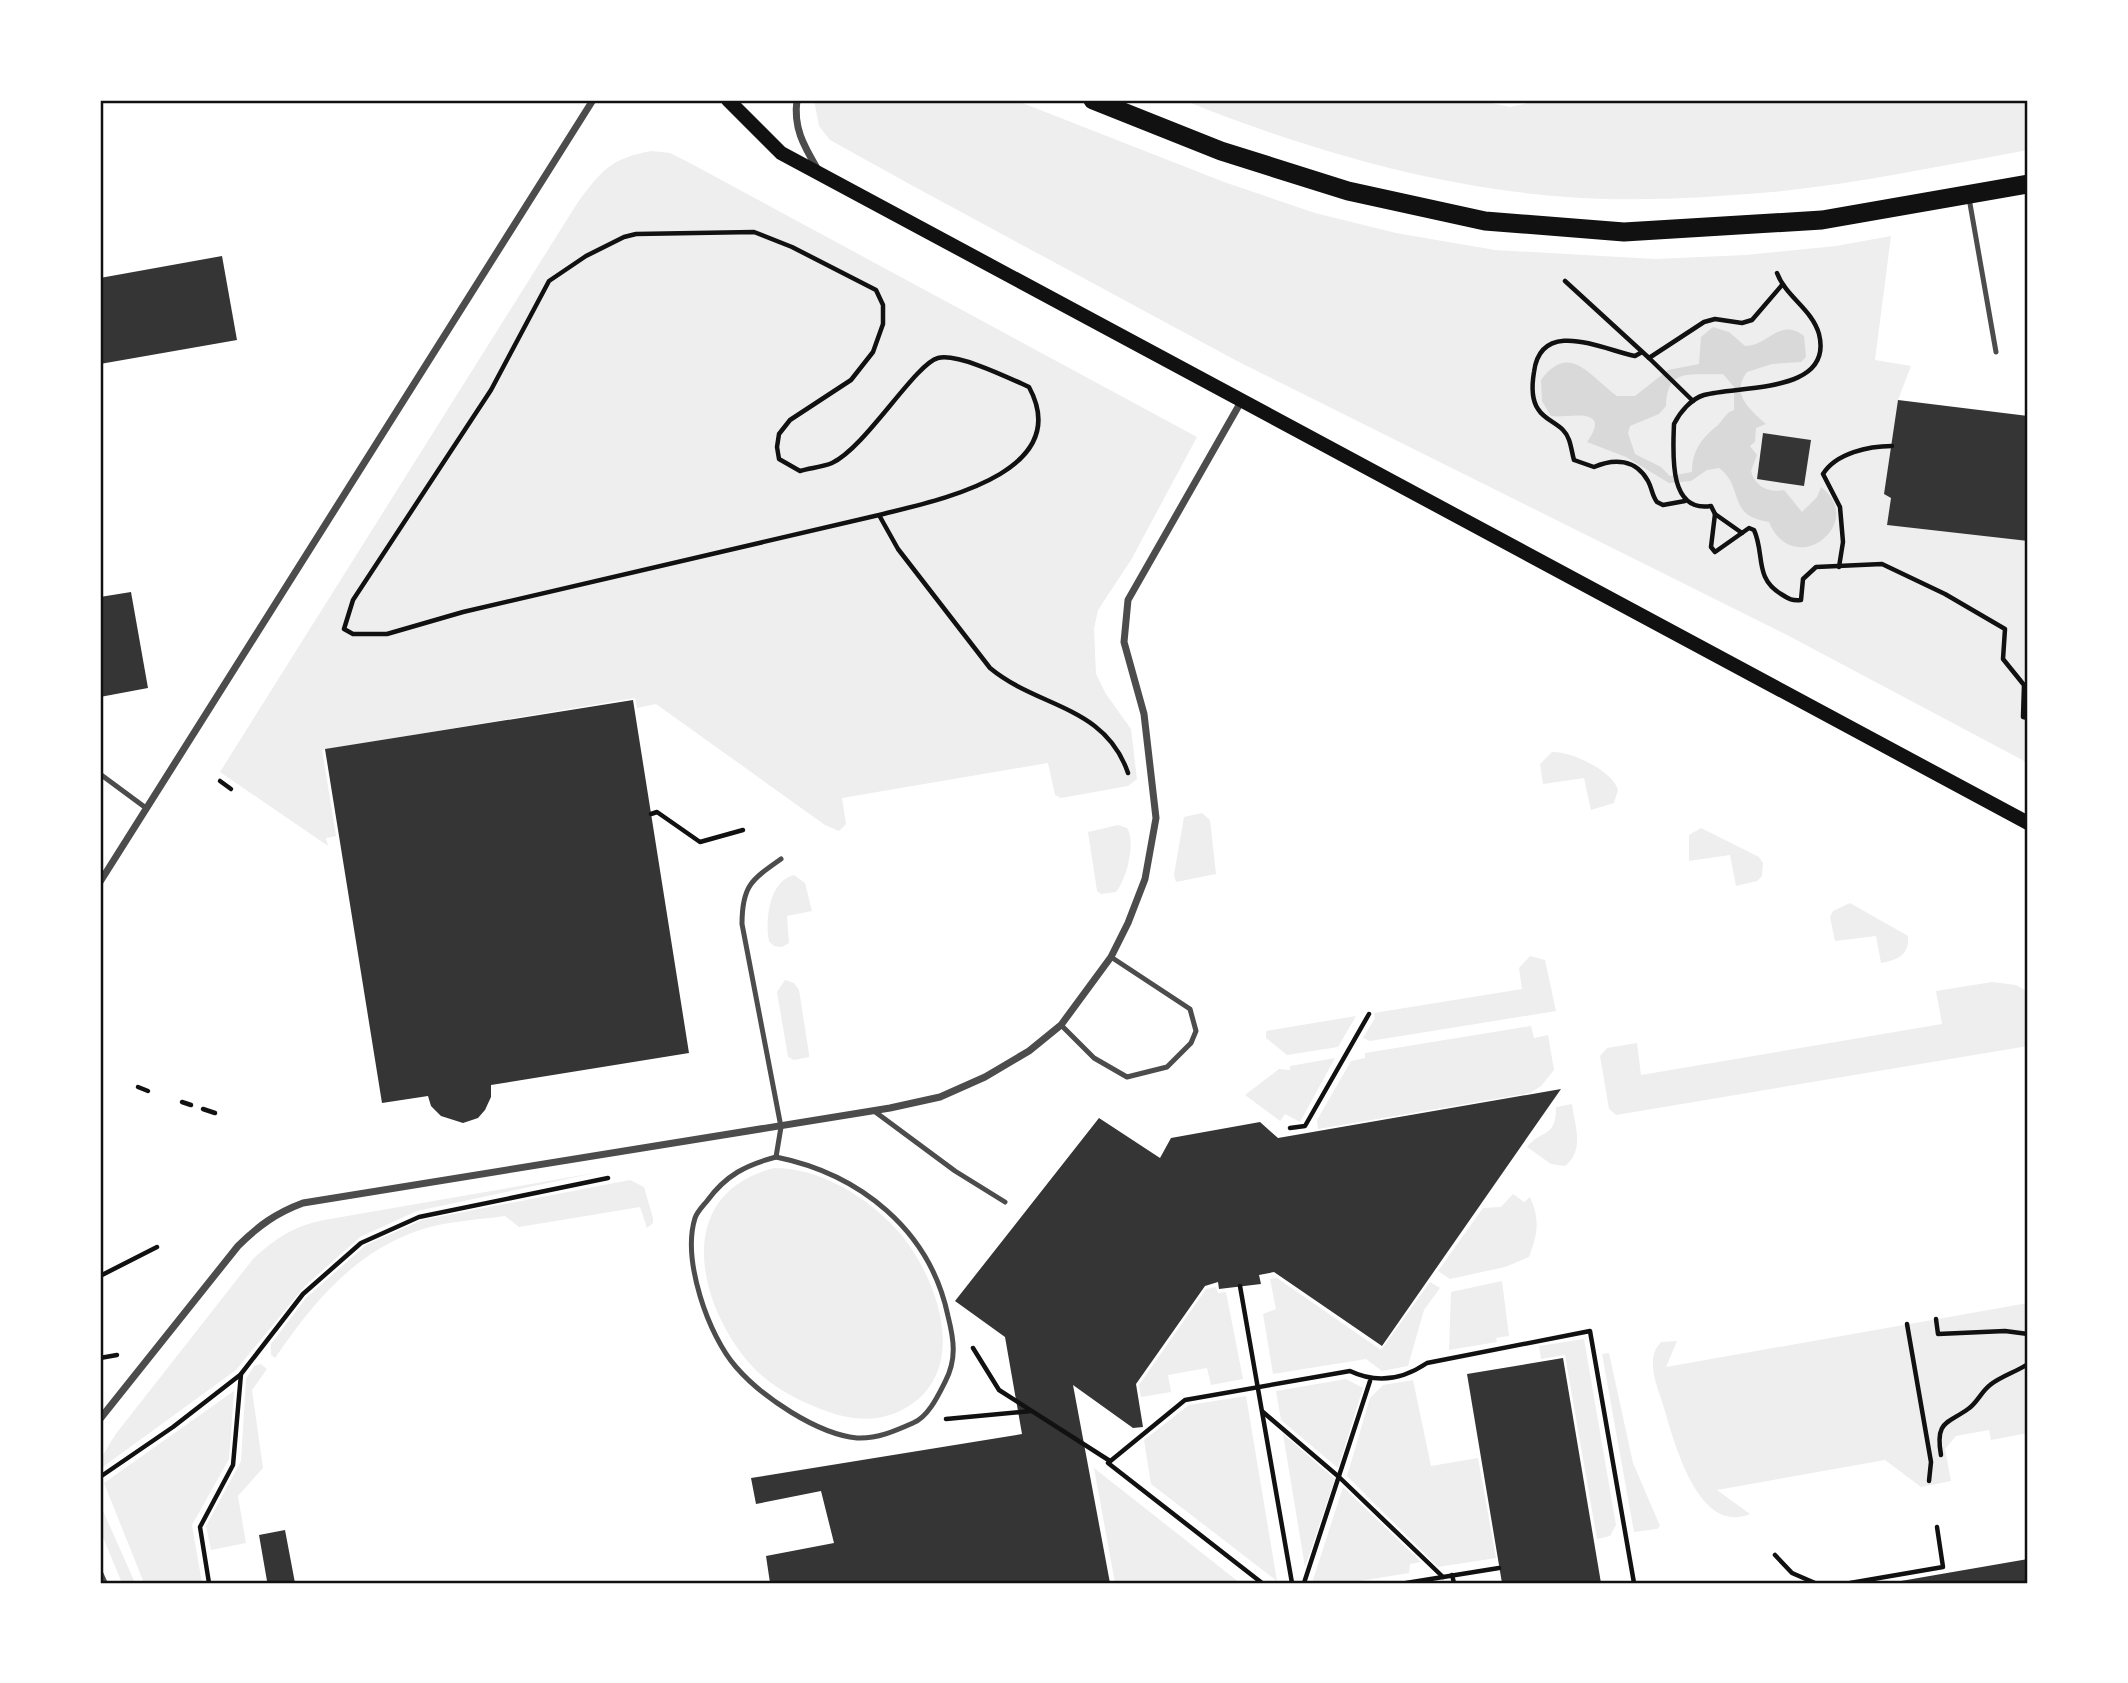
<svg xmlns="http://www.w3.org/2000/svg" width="2128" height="1683" viewBox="0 0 2128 1683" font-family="Literata,serif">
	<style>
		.green { fill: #eee }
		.water { fill: #d9d9d9; fill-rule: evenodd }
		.building { fill: #353535 }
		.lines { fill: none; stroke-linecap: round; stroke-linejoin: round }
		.path { stroke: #111; stroke-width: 4.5 }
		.service { stroke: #4c4c4c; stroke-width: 5 }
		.minor { stroke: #4c4c4c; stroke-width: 7 }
		.secondary { stroke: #111; stroke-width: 14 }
		.trunk { stroke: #111; stroke-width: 19 }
		.neatline { fill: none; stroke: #111; stroke-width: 2.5 }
	</style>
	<rect width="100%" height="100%" fill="#fff"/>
	<g class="green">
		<path d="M814,100h201l209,82 91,31 81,20 99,17 161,9 89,-4 91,-9 55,-10 -16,124 36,6 -13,34 -14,94 7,4 -4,27 141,16v222l-241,-128 -550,-274 -324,-175 -83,-46 -11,-14z"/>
		<path d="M1183,100h295l32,7 31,-7h487v50c-84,15 -170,34 -256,42 -68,6 -138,10 -206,5 -132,-10 -261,-48 -383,-97z"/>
		<path d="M652,151l18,2 18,9 509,275 -66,123 -33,50 -4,19 2,45 10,20 25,35 6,50 -9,7 -67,12 -6,-3 -7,-32 -206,35 4,26 -7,7 -14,-6 -169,-121 -19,4 -2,-10 -313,52 14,86 -10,2 2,8 -108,-74 358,-570c24,-32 33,-44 74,-51z"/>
		<path d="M1552,752c19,-1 61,19 66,38l-4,13 -23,7 -7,-32 -41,6 -3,-20z"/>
		<path d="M1202,813l8,7 6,54 -40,8 -2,-7 10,-58z"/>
		<path d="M1118,825l9,3c9,14 0,50 -11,64l-15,2 -4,-3 -9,-59z"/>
		<path d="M1701,828l58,29 4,6 -1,13 -5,5 -21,5 -6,-31 -41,6v-26z"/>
		<path d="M794,875l11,8 7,28 -25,5 2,27 -7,4 -8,-1 -5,-5c-4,-21 0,-60 25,-66z"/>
		<path d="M1850,903l58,33c2,19 -11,24 -27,27l-5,-27 -41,5 -5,-24 3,-6z"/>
		<path d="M1530,956l15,4 11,51 -186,30 -7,-3 12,-20 -1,-5 148,-24 -3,-21z"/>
		<path d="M785,980l9,3 5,7 10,64v3l-15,3 -6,-3 -11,-65z"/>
		<path d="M1992,982l24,3 12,7v54l-412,69 -7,-6 -9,-53 7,-8 30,-5 4,32 301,-51 -6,-33z"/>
		<path d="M1356,1016l-18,31 -51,8 -21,-17v-7z"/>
		<path d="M1531,1026l3,12 14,-3 6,35 -13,16 -11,7 -212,36 -1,-9 34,-59 14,-3v-5z"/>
		<path d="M1335,1058l-35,64 -15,-8 -5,7 -35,-26 34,-26 11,1v-4z"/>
		<path d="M1572,1104c3,23 13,46 -7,62l-14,-2 -24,-17c14,-18 29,-8 29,-40z"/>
		<path d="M774,1168c47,0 93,29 124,63 41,47 75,145 2,180 -28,13 -55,8 -82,-3 -25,-10 -49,-23 -67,-43 -54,-61 -79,-171 23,-197z"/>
		<path d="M600,1172l-183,39 -57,26 -56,50 -68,83 -136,99v-9l15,-25 138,-176c23,-21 41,-33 71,-39z"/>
		<path d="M630,1180l14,7 9,31v5l-6,5 -7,-21 -121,20 -14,-11c-27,4 -59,5 -85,14 -66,22 -107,73 -145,128l-4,-3v-11l35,-46 60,-53 56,-25z"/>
		<path d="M1513,1194l11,8 6,-5c10,23 8,36 -1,60l-24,10 -55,12 -12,-8 45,-63 18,-1z"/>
		<path d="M1277,1278l104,72 49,-68 10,6 -16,22 -16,56 -26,5 -16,-12 -93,15 -10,-60 13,-5 -6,-30z"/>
		<path d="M1502,1281l7,55 -13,2 1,4 -48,8 2,-58z"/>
		<path d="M1216,1287l2,6 8,-1 17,87 -32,6 -4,-17 -39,7 3,17 -30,5 -2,-12 67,-96z"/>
		<path d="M2028,1303v130l-37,7 -2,-10 -33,6 -11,13 6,32 -30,6 -36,-27 -168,30 33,24c-52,22 -76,-73 -86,-106 -4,-14 -12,-31 -11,-47 0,-8 3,-13 8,-19l16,-1 -11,26z"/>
		<path d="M1584,1339l32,186 -6,11 -13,3 -32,-184 -24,4 -2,-13z"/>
		<path d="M1609,1353l24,110 27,63 -3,3 -23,3 -32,-178z"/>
		<path d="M261,1364l6,5 -15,21 11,78 -25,28 8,47 -35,7 -5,-24 35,-65 5,-82 8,-13z"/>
		<path d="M1346,1379l17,9 -25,80 -57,-48 -5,-29z"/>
		<path d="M1413,1380l18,86 47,-8 18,100 -58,9 -91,-91 23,-78 13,-13z"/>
		<path d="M234,1391l-5,68 -37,66 10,58h-58l-40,-100z"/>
		<path d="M1246,1396l31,185 -126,-97 -7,-44 45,-35z"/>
		<path d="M1283,1434l52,45 -30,88z"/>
		<path d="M1094,1468l146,115h-125z"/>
		<path d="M1343,1487l78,75 -11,2 -1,9 -61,10h-36z"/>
		<path d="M100,1504l35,79h-13l-22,-53z"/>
	</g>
	<path class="water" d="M1713,327l16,5 16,14c24,0 34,-29 59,-10l2,21 -5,5 -29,2 -25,8c-17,23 4,38 19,52l-10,4 -1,14 -5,4 7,9 -6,16c4,16 18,22 33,19l18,22 15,-15 4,-10c47,36 -28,94 -52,35 -43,-6 -24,-35 -50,-54l-12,2 -16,11 -22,2 -43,-26 -39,-15c27,-38 -22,-23 -36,-26l-9,-15 -1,-21c29,-39 49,-3 76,16h18l33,-26 31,-6 2,-27zM1723,374l11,13v23c-9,3 -10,9 -16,15 -16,13 -26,25 -26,47l-22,4 -9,-9 -26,-13 -7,-21 2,-7 29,-12 7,-8c1,-40 25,-30 57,-32z"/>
	<g class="building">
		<path d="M222,256l15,84 -137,24v-86z"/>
		<path d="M1898,400l130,16v125l-141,-16 4,-27 -7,-4z"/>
		<path d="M1763,433l48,7 -7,46 -47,-7z"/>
		<path d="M131,592l17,96 -48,9v-100z"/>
		<path d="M633,700l56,353 -198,32v12l-6,13 -7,8 -15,5 -22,-7 -10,-10 -3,-10 -46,7 -57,-354z"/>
		<path d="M1561,1089l-179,257 -108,-74 -15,3 2,9 -42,5 -1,-7 -13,4 -69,98 7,43 -10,1 -60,-43 37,198h-340l-4,-27 68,-13 -13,-52 -65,13 -5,-26 271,-44 -17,-97 -50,-36 144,-183 61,40 11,-20 89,-16 18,16z"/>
		<path d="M1563,1358l38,225h-99l-35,-209z"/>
		<path d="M285,1530l10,53h-33l5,-2 -8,-46z"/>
		<path d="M2028,1559v24h-133v-1z"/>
	</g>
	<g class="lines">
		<g class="path">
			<path d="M1777,273c9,24 35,36 42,61 15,60 -79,51 -115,61 -13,4 -24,17 -30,29 -1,29 -6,89 37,82l4,8 -4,33 4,5 34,-24 5,2c11,24 0,48 27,64 8,5 11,7 20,6l2,-21 13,-12 66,-3 63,30 60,35 -2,30 21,26 -1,32 5,1"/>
			<path d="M1565,281l84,77 55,-36 11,-3 27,4 10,-3 30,-35"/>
			<path d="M1642,352l-7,4c-31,-6 -94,-39 -101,16 -2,12 -3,27 4,37 6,10 17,13 25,21 8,8 8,20 11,30l20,7c20,-9 42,-8 54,14 4,7 4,15 9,21l6,3 22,-4"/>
			<path d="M1649,358l44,43"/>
			<path d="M1715,514l27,19"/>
			<path d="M879,515c55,-14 197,-41 150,-128 -20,-9 -71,-34 -91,-29 -23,6 -72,89 -106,105 -9,4 -22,5 -32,8l-21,-12 -2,-12 2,-13 11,-14 61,-40 22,-28 10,-28v-19l-7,-15 -84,-43 -38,-15 -118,2 -12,3 -38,19 -37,25 -58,109 -138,210 -9,29 9,5h34l76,-22 416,-97 19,34 92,119c48,40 115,37 138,105"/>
			<path d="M1839,567l4,-25 -3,-35 -17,-33c13,-21 46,-28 69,-28"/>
			<path d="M220,781l11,8"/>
			<path d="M651,814l6,-2 43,30 43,-12"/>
			<path d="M138,1087l10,4"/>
			<path d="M182,1102l9,3"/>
			<path d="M203,1109l12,4"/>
			<path d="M1290,1128l15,-2 64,-112"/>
			<path d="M100,1276l57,-29"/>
			<path d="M1240,1286l52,297"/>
			<path d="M1936,1319l2,15 67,-3 23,3"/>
			<path d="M1907,1324l24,138 -2,19"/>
			<path d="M973,1348l26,42 111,71"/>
			<path d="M100,1358l17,-3"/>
			<path d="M1263,1412l76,65 104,100"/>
			<path d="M946,1419l85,-8"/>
			<path d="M1941,1455c-6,-34 6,-31 27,-46 9,-6 13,-17 22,-24 11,-9 26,-13 38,-21"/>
			<path d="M100,1477l73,-50 67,-52"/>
			<path d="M1775,1555l17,18 23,10"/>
			<path d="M1452,1575l2,8"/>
			<path d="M209,1583l-9,-56 33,-62 8,-91 62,-80 58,-51 58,-26 189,-39"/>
			<path d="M1262,1583l-154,-120 77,-63 165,-29c27,13 52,9 77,-8l163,-32 44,252"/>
			<path d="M1304,1583l66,-202"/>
			<path d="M1406,1583l93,-15"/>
			<path d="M1850,1583l93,-16 -6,-40"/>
		</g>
		<g class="service">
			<path d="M1969,198l27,154"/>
			<path d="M100,774l46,34"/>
			<path d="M1061,1025l33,33 33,19 40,-10 24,-24 5,-12 -6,-22 -79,-52"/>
			<path d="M874,1111l81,60 50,31"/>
			<path d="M776,1157c84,17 154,73 172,159 6,24 9,43 -3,66 -7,14 -17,35 -32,41 -18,8 -36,16 -56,15 -40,-4 -95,-41 -121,-71 -28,-32 -54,-107 -41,-149 2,-6 8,-12 12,-17 19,-26 39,-36 69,-44z"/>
			<path d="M776,1157l5,-30 -39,-203c0,-38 9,-44 39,-65"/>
		</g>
		<g class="minor">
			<path d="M797,100c-4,28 7,46 21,70"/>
			<path d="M100,882l493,-782"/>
			<path d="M100,1419l138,-173c20,-20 38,-33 65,-43l587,-95 50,-11 45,-20 44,-26 32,-26 50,-68 17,-34 17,-44 11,-61 -12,-104 -20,-72 4,-42 114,-200"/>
			<path d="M100,1574l4,9"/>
		</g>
		<path class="secondary" d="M728,100l53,53 1247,670"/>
		<path class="trunk" d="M1093,100l128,51 127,40 137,30 139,11 198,-12 206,-36"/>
	</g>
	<rect width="2128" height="1683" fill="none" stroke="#ffffff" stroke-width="203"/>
	<rect x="102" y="102" width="1924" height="1480" class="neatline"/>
</svg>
